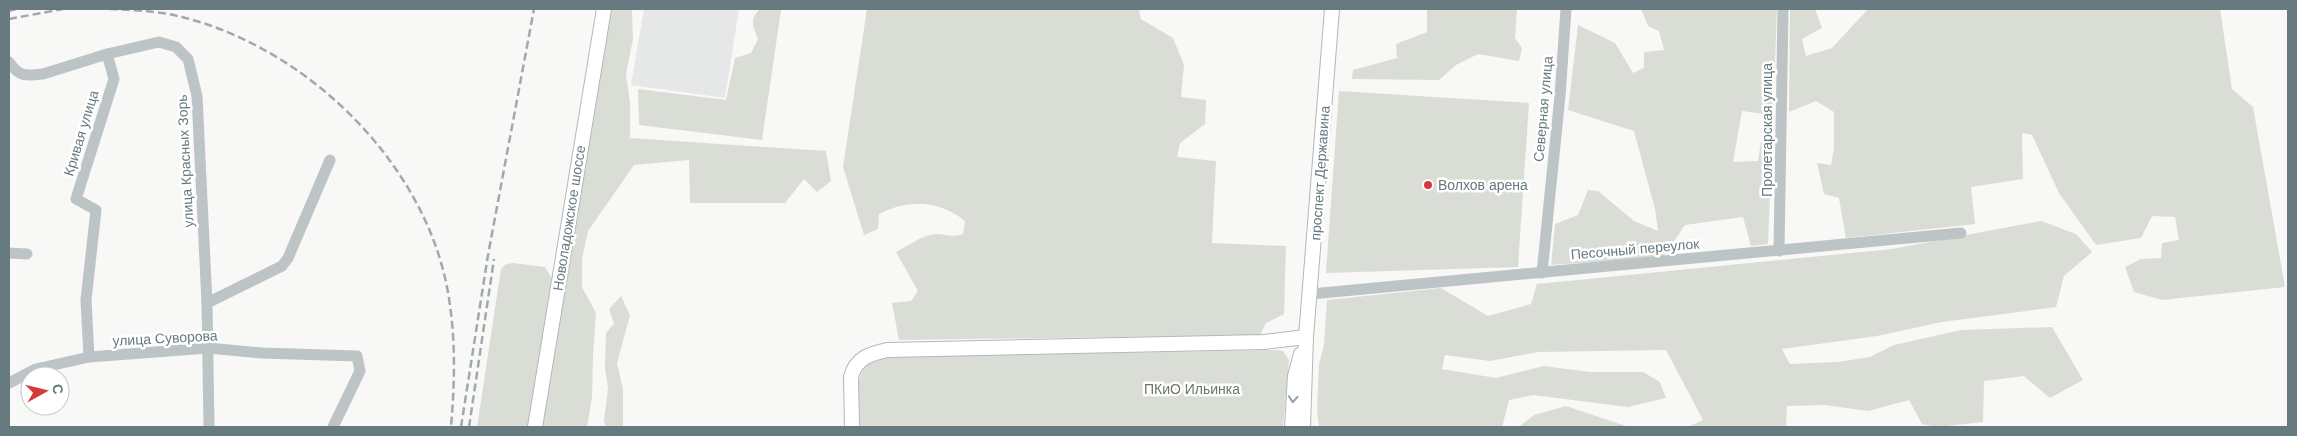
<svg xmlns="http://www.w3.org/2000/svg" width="2297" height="436" viewBox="0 0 2297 436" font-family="Helvetica,sans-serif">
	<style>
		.built { fill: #e6e8e7 }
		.green { fill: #daddd5 }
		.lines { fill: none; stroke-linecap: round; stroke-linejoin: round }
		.major-casing { stroke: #b1b8ba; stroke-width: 16 }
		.minor { stroke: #bdc4c5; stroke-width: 11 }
		.major { stroke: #fff; stroke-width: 14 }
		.rail { stroke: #a0a9ac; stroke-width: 2.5; stroke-dasharray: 8 4; stroke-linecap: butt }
		.oneway { stroke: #94a2a5 }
		.poi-dot { fill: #d63a38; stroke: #fff; stroke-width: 2 }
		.labels { text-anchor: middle; stroke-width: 5; stroke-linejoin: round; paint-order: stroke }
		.street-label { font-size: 14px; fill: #667a7f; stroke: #fff }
		.poi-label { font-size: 14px; fill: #667a7f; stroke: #fff; text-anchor: start }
		.park-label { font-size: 14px; fill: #6c7764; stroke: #fff }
	</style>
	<rect width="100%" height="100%" fill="#f8f8f6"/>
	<path class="built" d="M644,9h95l-14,89 -94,-13z"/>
	<g class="green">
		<path d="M609,9h23l1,30 -7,35 4,29v35l196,13 5,30 -14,11 -13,-13 -19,24h-95l-1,-43 -55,5 -46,66 -6,28v28l14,26 -3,43 -1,42 -5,29h-45z"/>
		<path d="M760,9l21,1 -19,130 -123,-15 -1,-36 88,11 9,-42 16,-5 7,-14c-5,-13 -9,-20 2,-30z"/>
		<path d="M867,9h272l2,10 32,19 11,27 -3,32 25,3 -1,24 -25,19 -3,14 39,4 -4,82 74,3 -2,68 -18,9 -6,12 -361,5 -7,-37 19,-2 7,-10 -22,-39c12,-6 26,-17 40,-18 11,0 16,4 27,0l2,-13c-27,-21 -56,-22 -86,-7l-1,15 -14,6 -21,-68z"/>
		<path d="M1427,9h90l-2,29 7,10 -3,13 -41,-7 -22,11 -17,15 -87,-1 1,-9 44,-12 -1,-14 31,-12z"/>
		<path d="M1641,9h136l-4,106 -31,-4 -9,51 25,-1 3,-19h11l-4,102 -17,2 -8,-29 -58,8 -22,32 -112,8 4,-41 23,-9 10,-25 10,1 36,30 24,10 -3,-22 -21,-78 -66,-21 10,-85 37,18 18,30 11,-5v-16l20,-2 -5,-19 -11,-5z"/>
		<path d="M1790,9h25l7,19 -20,11 4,17 26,-8 36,-39h352l12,80 21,18 32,180 -123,13 -28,-8 -9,-25 16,-8 20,-1 1,-15 17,-3 -4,-23 -23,-1 -11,22 -45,7 -37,-52 -27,-58 -10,-2 1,46 -52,8 4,37 -129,14 -7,-40 -15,-4 -7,-31 14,2 3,-16v-37l-18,-11 -27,11z"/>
		<path d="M1339,91l190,12 -11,164 -192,6z"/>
		<path d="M2041,221l35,13 16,18 -28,24 -8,31 -114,15 -65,14 -95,13 8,15 48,-2 32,-5 24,-12 67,-15 91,-3 31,53 -33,18 -26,-22 -40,5 -1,41 -46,5 -15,-3 -13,-24 -41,11 -43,-6 -38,1 -1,21h-98l15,-7 -37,-70 -128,2 -48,9 -45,-6 -3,14 54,9 48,-12 46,6h53l17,10 6,16 -38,9 -95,-12 -24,5 -7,27h-183l-2,-16 2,-47 5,-19 3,-45 114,-12 47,28 43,-12 6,-20 355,-35z"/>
		<path d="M512,263l33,4 7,11 -22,149h-53l24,-158 4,-4z"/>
		<path d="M621,296l9,19 -13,48 6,27v37h-17l-2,-6 4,-33 -3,-20 1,-35 8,-9 -5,-15z"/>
		<path d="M1275,350l8,1 6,9 -6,67h-424c0,-29 -10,-63 26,-70z"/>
		<path d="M1566,406l63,21h-110l15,-12z"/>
	</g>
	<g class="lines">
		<g class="major-casing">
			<g id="major">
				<path d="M535,427l69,-418"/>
				<path d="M852,427l-1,-50c5,-19 18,-23 36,-27l377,-8 42,-5"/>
				<path d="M1292,427l3,-51 6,-22"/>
				<path d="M1303,427l3,-90 26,-328"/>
			</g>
		</g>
		<g class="minor">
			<path d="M9,62c10,15 17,14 34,12l64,-20 52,-12 17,5 12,12 9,37 10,207 2,124"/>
			<path d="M1779,251l4,-242"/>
			<path d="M9,253l18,1"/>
			<path d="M1542,273l18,-177 6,-87"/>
			<path d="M1311,294l650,-61"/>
			<path d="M207,303l75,-37 6,-8 42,-98"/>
			<path d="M89,357l-3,-57 10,-90 -20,-11 38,-120 -7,-25"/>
			<path d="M9,383l27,-14 53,-12 119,-9 54,5 95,3 3,15 -27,56"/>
		</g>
		<use href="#major" class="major"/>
		<g class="rail">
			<path d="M110,9c23,1 49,2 72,8 124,31 240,143 265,270 9,47 8,93 4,140"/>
			<path d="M9,11l7,-2"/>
			<path d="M9,19l54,-10"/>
			<path d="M461,427l27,-172 46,-246"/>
			<path d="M469,427l25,-168"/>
		</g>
	</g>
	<defs><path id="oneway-chevron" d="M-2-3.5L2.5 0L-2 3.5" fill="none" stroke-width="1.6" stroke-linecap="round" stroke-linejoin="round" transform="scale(1.25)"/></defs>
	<use class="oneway" href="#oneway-chevron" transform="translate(1293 399) rotate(94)"/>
	<circle class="poi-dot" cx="1428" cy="185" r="5"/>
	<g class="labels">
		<g class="street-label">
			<text transform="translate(1543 109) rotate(-85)" y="5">Северная улица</text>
			<text transform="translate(1767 130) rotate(-90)" y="5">Пролетарская улица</text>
			<text transform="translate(81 133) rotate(-73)" y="5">Кривая улица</text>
			<text transform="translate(185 161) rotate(-93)" y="5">улица Красных Зорь</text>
			<text transform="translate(1320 173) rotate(-86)" y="5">проспект Державина</text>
			<text transform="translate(569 218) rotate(-81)" y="5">Новоладожское шоссе</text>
			<text transform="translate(1635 249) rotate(-5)" y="5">Песочный переулок</text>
			<text transform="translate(165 338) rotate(-3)" y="5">улица Суворова</text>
		</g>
		<g class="poi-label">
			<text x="1438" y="190">Волхов арена</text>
		</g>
		<g class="park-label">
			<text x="1192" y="394">ПКиО Ильинка</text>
		</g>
	</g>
	<rect width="2297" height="436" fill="none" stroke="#667a7f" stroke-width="20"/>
	<g transform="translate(45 391) rotate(82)"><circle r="24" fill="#ffffff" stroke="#c2cacc"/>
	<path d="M0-4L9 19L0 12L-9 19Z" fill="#d63a38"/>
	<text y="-8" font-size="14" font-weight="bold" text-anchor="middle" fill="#667a7f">С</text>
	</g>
</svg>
